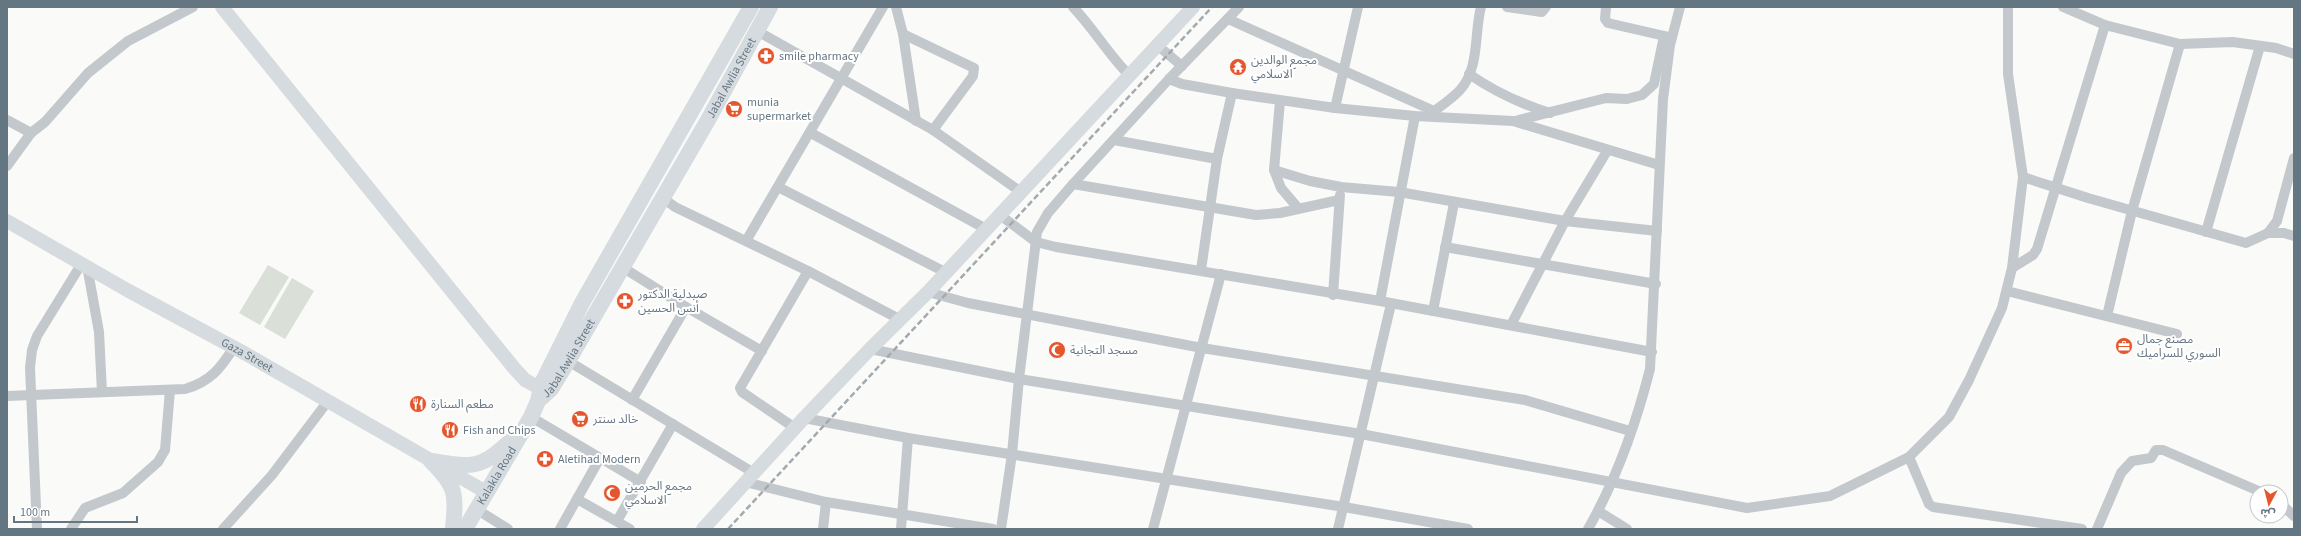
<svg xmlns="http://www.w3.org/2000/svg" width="2301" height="536" viewBox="0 0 2301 536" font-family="'Source Sans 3','Noto Sans Arabic',sans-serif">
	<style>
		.grass { fill: #dadfd7 }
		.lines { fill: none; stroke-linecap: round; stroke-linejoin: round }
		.street { stroke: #c3c8cc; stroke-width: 10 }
		.secondary { stroke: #d6dbdf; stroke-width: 14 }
		.primary { stroke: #d6dbdf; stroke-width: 16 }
		.rail { stroke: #a2aab0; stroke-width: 2.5; stroke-dasharray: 6 3; stroke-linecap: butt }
		.labels { text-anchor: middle; stroke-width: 4; stroke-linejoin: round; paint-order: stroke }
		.poi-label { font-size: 12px; fill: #657683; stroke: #fff; text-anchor: start }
		.street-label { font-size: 12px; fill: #657683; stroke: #fff }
	</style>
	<rect width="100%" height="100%" fill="#fafaf8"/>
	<g class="grass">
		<path d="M268,265l21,12 -29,48 -21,-12z"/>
		<path d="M292,278l22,13 -29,48 -21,-12z"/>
	</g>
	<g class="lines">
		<g class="street">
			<path d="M896,7l7,27 13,87"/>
			<path d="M1073,7c21,22 35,47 56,68"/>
			<path d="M1507,7l35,5 4,-5"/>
			<path d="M1606,7l-1,12 3,4 61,14"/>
			<path d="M2063,7l42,18 75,19 53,-2 43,6 18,6"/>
			<path d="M1228,19l206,92"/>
			<path d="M757,31l176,99 88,62"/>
			<path d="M903,34l71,34 -1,8 -40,54"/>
			<path d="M1157,45l25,21"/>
			<path d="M1469,74c26,18 52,30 81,39"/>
			<path d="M1169,79l13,5 50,9 103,15 80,8 98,5 146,44"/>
			<path d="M1280,101l-6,69 7,18 17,20"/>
			<path d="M1335,108l23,-101"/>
			<path d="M1429,115c10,-8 22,-15 31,-25 20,-22 14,-57 21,-83"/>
			<path d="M7,120l24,13"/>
			<path d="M1515,121l91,-23 21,1 15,-4 12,-11 10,-48"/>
			<path d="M811,133l175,96"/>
			<path d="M1114,140l103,19"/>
			<path d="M7,166l24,-33 14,-11 43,-49 40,-32 65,-34"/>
			<path d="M1274,170l36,11 31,6 58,5 166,29 92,10"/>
			<path d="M2023,177l65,21 158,45 22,-10 9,-12 17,-63"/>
			<path d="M1073,184l183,31 24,-2 59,-13"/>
			<path d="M778,187l167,85"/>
			<path d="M663,198l12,9 133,64 93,49"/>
			<path d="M1000,215l36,27 20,5 324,54 272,51"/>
			<path d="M2206,232l54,-186"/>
			<path d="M2268,233h16l10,3"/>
			<path d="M746,241l137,-234"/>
			<path d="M1445,247l211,37"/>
			<path d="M87,266l12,66 3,60"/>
			<path d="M622,267l64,40 76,44"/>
			<path d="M2012,268l21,-13 4,-6 68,-224"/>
			<path d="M1201,270l16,-111 15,-66"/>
			<path d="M2007,291l170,43"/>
			<path d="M928,292l40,11 234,45 323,52 105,31"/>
			<path d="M1333,295l7,-100"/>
			<path d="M1380,301l35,-185"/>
			<path d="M1433,311l21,-108"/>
			<path d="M2107,316l25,-105 48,-167"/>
			<path d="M1511,325l54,-104 42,-70"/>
			<path d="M870,349l149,30 342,55 386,74 83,-12 79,-39 40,-40 20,-37 33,-72 10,-40 11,-91 -15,-103v-67"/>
			<path d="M568,361l186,112"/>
			<path d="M7,396l178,-7c25,-7 36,-21 49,-42"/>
			<path d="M632,400l54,-93"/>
			<path d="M531,417l110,65"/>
			<path d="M804,418l104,20 436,69 124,22"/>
			<path d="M795,428l-53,-36 -2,-4 68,-117"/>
			<path d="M1909,457l20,47 4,3 149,22"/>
			<path d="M745,482l81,20 167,27"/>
			<path d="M577,499l53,30"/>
			<path d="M2281,504l13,12"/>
			<path d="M476,509l32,20"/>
			<path d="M1598,511l29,18"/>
			<path d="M617,521l56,-97"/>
			<path d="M37,529l-7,-161 2,-18 5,-14 45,-73"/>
			<path d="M71,529l14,-21 38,-15 35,-31 7,-12 5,-60"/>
			<path d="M223,529l49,-54 56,-74"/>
			<path d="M560,529l40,-71"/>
			<path d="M823,529l3,-27"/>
			<path d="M901,529l7,-91"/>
			<path d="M1001,529l11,-75 7,-75 18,-147 11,-19 25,-29 96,-105 70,-72"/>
			<path d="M1153,529l68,-255"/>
			<path d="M1338,529l53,-225"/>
			<path d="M1588,529c28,-49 48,-105 62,-160l13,-270 7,-54 10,-38"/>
			<path d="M2097,529l24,-56 11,-12 19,-3 5,-8h7l98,42"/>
		</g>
		<g class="secondary">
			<path d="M222,7l292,361 11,12 22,12"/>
			<path id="s1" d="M7,221l120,69 119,64 240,138"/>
			<path d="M703,529l101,-111 66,-69 58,-57 265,-285"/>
		</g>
		<g class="primary">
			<path id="s2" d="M541,398l10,-9 17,-28 140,-241 62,-113"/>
			<path d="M431,461c16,2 38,8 53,0 10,-4 19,-14 28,-21"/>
			<path d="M431,461c26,26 25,32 22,68"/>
			<path id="s3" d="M465,529l66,-112 7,-16 4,-18 40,-80 169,-296"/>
		</g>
		<path class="rail" d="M728,529l484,-522"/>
	</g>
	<defs>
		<g id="pharmacy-disc" transform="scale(0.9)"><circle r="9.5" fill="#e4572e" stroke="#fff"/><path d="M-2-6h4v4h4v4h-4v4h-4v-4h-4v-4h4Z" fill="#fff"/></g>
		<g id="temple-disc" transform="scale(0.9)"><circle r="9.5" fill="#e4572e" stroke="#fff"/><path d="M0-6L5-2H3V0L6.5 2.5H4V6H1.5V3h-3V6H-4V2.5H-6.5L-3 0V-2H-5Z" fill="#fff"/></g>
		<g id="supermarket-disc" transform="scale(0.9)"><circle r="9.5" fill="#e4572e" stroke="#fff"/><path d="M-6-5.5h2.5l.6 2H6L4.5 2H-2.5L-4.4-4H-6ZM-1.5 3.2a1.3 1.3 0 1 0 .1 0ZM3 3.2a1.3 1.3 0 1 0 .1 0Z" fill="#fff"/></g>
		<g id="office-disc" transform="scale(0.9)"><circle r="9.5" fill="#e4572e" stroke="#fff"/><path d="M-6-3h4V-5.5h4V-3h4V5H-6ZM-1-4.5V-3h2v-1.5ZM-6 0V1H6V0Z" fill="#fff"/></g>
		<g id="mosque-disc" transform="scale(0.9)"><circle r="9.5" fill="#e4572e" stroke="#fff"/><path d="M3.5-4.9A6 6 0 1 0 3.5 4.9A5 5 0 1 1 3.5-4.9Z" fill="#fff"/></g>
		<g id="restaurant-disc" transform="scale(0.9)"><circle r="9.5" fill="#e4572e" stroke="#fff"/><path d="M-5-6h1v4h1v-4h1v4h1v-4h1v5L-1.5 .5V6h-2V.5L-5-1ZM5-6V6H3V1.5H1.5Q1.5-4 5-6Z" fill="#fff"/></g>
	</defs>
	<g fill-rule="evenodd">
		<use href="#pharmacy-disc" x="766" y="56"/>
		<use href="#temple-disc" x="1238" y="67"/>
		<use href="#supermarket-disc" x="734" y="109"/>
		<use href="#pharmacy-disc" x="625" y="301"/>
		<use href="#office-disc" x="2124" y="346"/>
		<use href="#mosque-disc" x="1057" y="350"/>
		<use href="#restaurant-disc" x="418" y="404"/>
		<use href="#supermarket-disc" x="580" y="419"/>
		<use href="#restaurant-disc" x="450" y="430"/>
		<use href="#pharmacy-disc" x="545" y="459"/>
		<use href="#mosque-disc" x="612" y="493"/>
	</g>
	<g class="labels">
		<g class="poi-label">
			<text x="779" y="60">smile pharmacy</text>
			<text x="1251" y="64">مجمع الوالدين<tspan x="1251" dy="14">الاسلامي</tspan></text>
			<text x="747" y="106">munia<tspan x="747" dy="14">supermarket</tspan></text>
			<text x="638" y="298">صيدلية الدكتور<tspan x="638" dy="14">أنس الحسين</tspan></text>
			<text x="2137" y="343">مصنع جمال<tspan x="2137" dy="14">السوري للسراميك</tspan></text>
			<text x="1070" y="354">مسجد التجانية</text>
			<text x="431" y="408">مطعم السنارة</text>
			<text x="593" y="423">خالد سنتر</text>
			<text x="463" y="434">Fish and Chips</text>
			<text x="558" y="463">Aletihad Modern</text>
			<text x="625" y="490">مجمع الحرمين<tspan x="625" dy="14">الاسلامي</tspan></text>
		</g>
		<g class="street-label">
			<text dy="4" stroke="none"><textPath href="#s2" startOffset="373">Jabal Awlia Street</textPath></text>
			<text dy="4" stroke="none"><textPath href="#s1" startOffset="275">Gaza Street</textPath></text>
			<text dy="4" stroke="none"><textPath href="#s2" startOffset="49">Jabal Awlia Street</textPath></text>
			<text dy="4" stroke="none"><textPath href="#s3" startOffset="62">Kalakla Road</textPath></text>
		</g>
	</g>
	<rect width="2301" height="536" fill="none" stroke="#657683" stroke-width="16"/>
	<g transform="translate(2269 504) rotate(187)"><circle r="19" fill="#ffffff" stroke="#c1c8cd"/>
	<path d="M0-3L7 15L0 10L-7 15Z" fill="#e4572e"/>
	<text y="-6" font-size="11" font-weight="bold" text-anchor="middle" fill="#657683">ش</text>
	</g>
	<path d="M14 516v6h123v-6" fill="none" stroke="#657683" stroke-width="2"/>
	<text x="20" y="516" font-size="12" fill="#657683" stroke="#ffffff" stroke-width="3" paint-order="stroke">100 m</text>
</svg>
